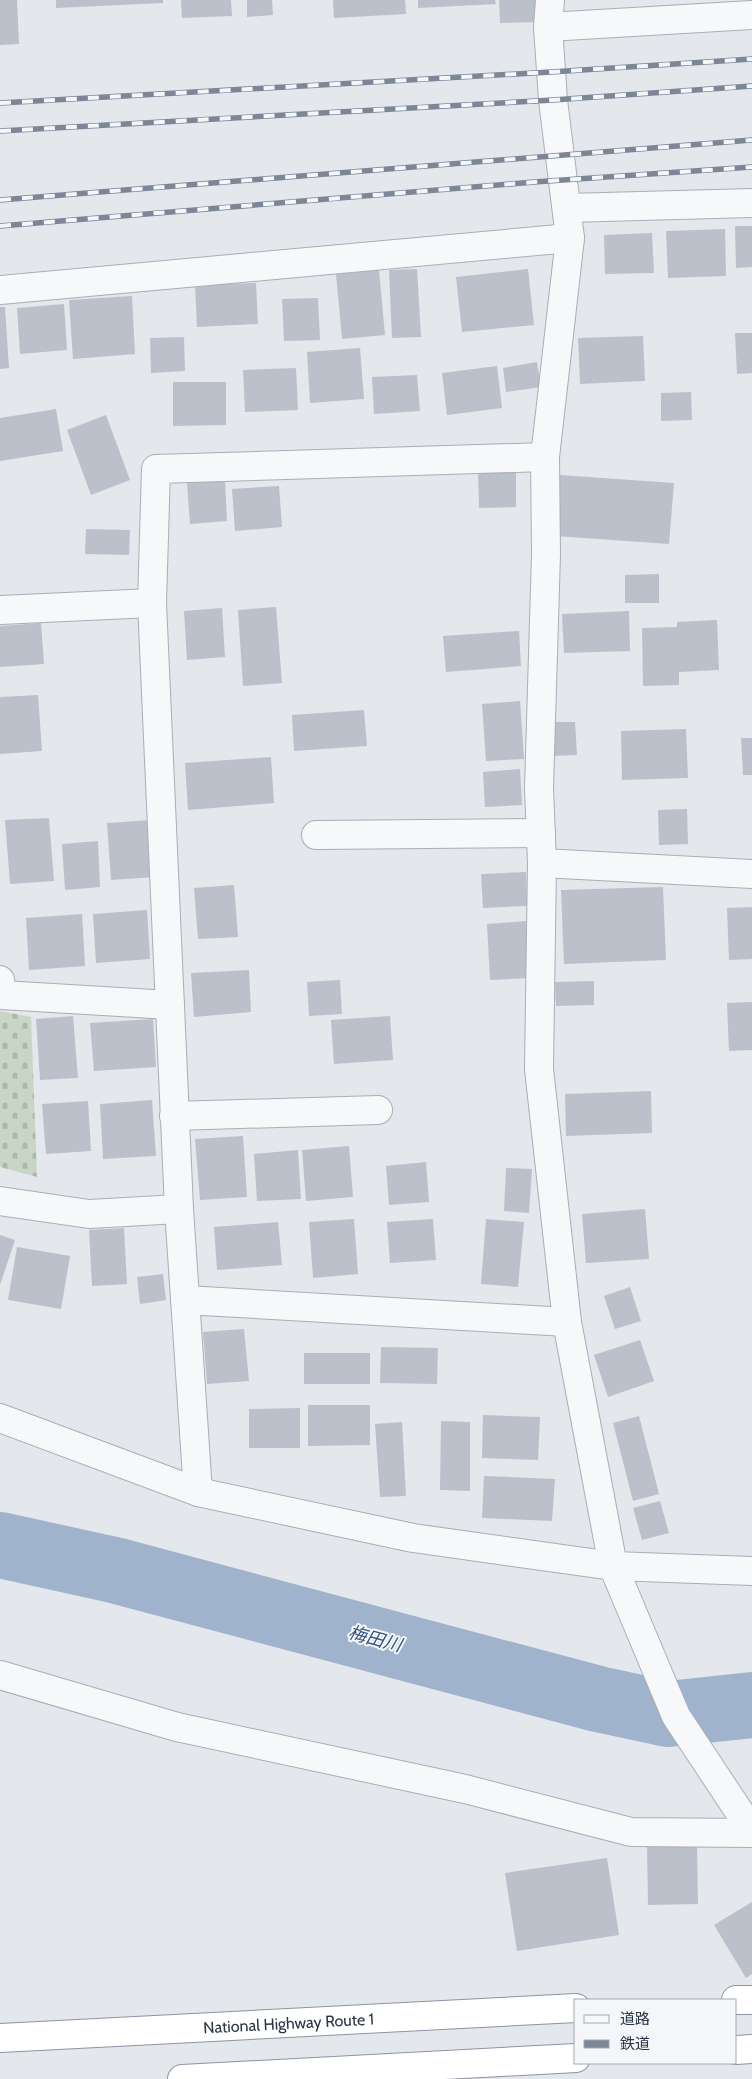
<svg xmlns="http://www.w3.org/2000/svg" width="752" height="2079" viewBox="0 0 752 2079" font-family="Cabin,'Noto Sans JP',sans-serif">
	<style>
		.cemetery { fill: url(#cemetery-stones) }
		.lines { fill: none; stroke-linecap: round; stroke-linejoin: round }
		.river { stroke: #9fb4cc; stroke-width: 66 }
		.building { fill: #bbc0ca }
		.minor-casing { stroke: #a9aeb7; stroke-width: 30 }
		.trunk-casing { stroke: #8b94a3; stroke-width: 30 }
		.minor { stroke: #f7f8fa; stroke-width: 28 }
		.trunk { stroke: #fff; stroke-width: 28 }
		.rail-casing { stroke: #7d8696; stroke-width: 5.5 }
		.rail { stroke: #f4f6f9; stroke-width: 4; stroke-dasharray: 11; stroke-linecap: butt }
		.labels { text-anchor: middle; stroke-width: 4; stroke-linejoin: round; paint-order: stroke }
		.street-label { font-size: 16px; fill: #2b3445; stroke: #f4f6f9 }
		.water-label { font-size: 18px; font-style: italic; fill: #34527a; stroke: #f4f6f9 }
	</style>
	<defs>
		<pattern id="cemetery-stones" width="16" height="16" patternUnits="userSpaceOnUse" patternTransform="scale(1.25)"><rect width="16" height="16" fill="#c9d6c5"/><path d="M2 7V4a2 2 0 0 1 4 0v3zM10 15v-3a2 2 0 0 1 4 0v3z" fill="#adb8ab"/></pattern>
	</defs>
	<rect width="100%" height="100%" fill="#e4e7ec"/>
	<path class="cemetery" d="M0,1011l31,6 6,160 -37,-10z"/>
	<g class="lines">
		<path class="river" d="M0,1545l114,25 484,129 70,15 84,-9"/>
	</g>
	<g class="building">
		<path d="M0,0h17l2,44 -19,1z"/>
		<path d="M56,0h107v3l-107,5z"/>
		<path d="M181,0h50l1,16 -50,2z"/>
		<path d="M247,0h25l1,15 -26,2z"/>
		<path d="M333,0h72l1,14 -72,4z"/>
		<path d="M418,0h77l1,4 -78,4z"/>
		<path d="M499,0h42l2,22 -43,1z"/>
		<path d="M735,226h17v41l-16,1z"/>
		<path d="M725,229l1,47 -58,2 -2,-47z"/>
		<path d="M652,233l2,40 -49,1 -1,-39z"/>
		<path d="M417,269l4,68 -29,1 -3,-68z"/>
		<path d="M528,269l6,56 -72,7 -6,-55z"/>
		<path d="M379,270l6,65 -43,4 -6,-65z"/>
		<path d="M256,283l2,41 -61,3 -2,-42z"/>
		<path d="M132,296l3,58 -62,5 -4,-59z"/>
		<path d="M318,298l2,42 -36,1 -2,-42z"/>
		<path d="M64,304l3,46 -47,4 -3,-46z"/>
		<path d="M0,307h5l4,61 -9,1z"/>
		<path d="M735,333h17v40l-15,1z"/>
		<path d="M643,336l2,45 -65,3 -2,-46z"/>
		<path d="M184,337l1,34 -34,2 -1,-35z"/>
		<path d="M360,348l4,51 -54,4 -3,-51z"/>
		<path d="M537,362l4,25 -35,5 -3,-24z"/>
		<path d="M497,366l5,42 -55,7 -5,-42z"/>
		<path d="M296,368l2,42 -53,2 -2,-42z"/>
		<path d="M417,375l3,36 -46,3 -2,-37z"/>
		<path d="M173,382h53v43l-53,1z"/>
		<path d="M691,392l1,28 -31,1v-28z"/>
		<path d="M56,409l7,42 -63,10v-43z"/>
		<path d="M106,415l24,65 -39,15 -24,-65z"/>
		<path d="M516,472v35l-37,1 -1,-35z"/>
		<path d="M560,475l114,8 -5,61 -114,-8z"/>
		<path d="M225,480l2,41 -37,3 -3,-41z"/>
		<path d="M279,486l3,41 -47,4 -3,-42z"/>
		<path d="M86,529l44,1 -1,25 -44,-1z"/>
		<path d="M659,574v29h-34v-28z"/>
		<path d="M276,607l6,76 -39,3 -5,-76z"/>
		<path d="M222,608l3,49 -38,3 -3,-49z"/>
		<path d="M629,611l1,40 -66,2 -2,-39z"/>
		<path d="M717,620l2,50 -40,2v13l-36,1 -1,-58 35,-1v-5z"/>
		<path d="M41,623l3,41 -44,3v-41z"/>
		<path d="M519,631l2,35 -75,6 -3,-36z"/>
		<path d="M38,695l4,56 -42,3v-57z"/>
		<path d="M520,701l4,58 -38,2 -4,-57z"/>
		<path d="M364,710l3,36 -73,5 -2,-36z"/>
		<path d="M553,722h22l2,33 -24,1z"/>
		<path d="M686,729l2,49 -66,2 -1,-49z"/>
		<path d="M741,738h11v37h-9z"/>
		<path d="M271,757l3,46 -86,7 -3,-47z"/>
		<path d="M520,769l2,36 -37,2 -2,-35z"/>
		<path d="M687,809l1,35 -29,1 -1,-35z"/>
		<path d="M49,818l5,63 -44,3 -5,-64z"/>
		<path d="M151,820l4,57 -44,3 -4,-57z"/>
		<path d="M98,841l2,46 -35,3 -3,-46z"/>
		<path d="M526,872l1,34 -44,2 -2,-34z"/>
		<path d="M234,885l4,52 -40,2 -4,-51z"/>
		<path d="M663,887l3,73 -102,4 -3,-74z"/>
		<path d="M752,907v52l-23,1 -2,-52z"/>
		<path d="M147,910l3,49 -54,4 -3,-49z"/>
		<path d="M82,914l3,52 -56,4 -3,-52z"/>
		<path d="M526,921l3,57 -39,2 -3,-56z"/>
		<path d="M249,970l2,42 -57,5 -3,-44z"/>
		<path d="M340,980l2,34 -33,2 -2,-34z"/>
		<path d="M594,981v24l-38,1 -1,-24z"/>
		<path d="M752,1002v48l-23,1 -2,-48z"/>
		<path d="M73,1016l5,62 -38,2 -4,-61z"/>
		<path d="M390,1016l3,44 -59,4 -3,-44z"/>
		<path d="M153,1019l3,48 -62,4 -4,-48z"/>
		<path d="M651,1091l1,42 -86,3 -1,-42z"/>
		<path d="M152,1100l4,56 -53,3 -3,-55z"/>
		<path d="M88,1101l3,50 -45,3 -4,-50z"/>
		<path d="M243,1136l4,61 -47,3 -5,-61z"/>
		<path d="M349,1146l4,51 -47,4 -4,-51z"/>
		<path d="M298,1150l3,49 -44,2 -3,-47z"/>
		<path d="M426,1162l3,40 -40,3 -3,-39z"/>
		<path d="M506,1168l26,1 -3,44 -25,-2z"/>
		<path d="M645,1209l4,50 -63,4 -4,-49z"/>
		<path d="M354,1219l4,55 -45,4 -4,-56z"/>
		<path d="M433,1219l3,41 -46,3 -3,-41z"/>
		<path d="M486,1219l38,3 -6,65 -37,-3z"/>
		<path d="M278,1222l4,43 -65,5 -3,-43z"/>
		<path d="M124,1228l3,56 -35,2 -3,-56z"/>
		<path d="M0,1235l15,5 -15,45z"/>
		<path d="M17,1247l53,9 -9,53 -53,-9z"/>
		<path d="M163,1274l3,26 -26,4 -3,-27z"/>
		<path d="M630,1287l11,34 -26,8 -11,-33z"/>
		<path d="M244,1329l5,52 -42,3 -4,-52z"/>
		<path d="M640,1340l14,41 -46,16 -14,-42z"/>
		<path d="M381,1347l57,1 -1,36 -57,-1z"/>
		<rect x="304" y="1353" width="66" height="31"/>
		<path d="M308,1405h62v40l-62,1z"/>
		<path d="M300,1408v40h-51v-39z"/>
		<path d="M483,1415l57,2 -2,43 -56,-2z"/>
		<path d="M639,1416l20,78 -26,7 -20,-78z"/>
		<path d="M441,1421l29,1v69l-30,-1z"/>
		<path d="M402,1422l4,74 -26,1 -5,-73z"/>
		<path d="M484,1476l71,3 -3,42 -70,-3z"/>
		<path d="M660,1501l9,32 -27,7 -9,-32z"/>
		<path d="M697,1845l1,59 -50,1 -1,-59z"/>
		<path d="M607,1858l12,77 -102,16 -12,-78z"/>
		<path d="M752,1902v72l-6,4 -32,-53z"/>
	</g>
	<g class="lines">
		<g class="minor-casing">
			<g id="minor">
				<path d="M550,0l-2,27 5,73 17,138 -25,219 1,97 -7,234 3,75 -3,206 28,253 46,244 63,150 76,115"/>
				<path d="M548,27l204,-12"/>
				<path d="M567,208l185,-5"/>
				<path d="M0,290l570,-52"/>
				<path d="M0,610l152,-7"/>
				<path d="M316,835l225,-2"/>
				<path d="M542,863l210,11"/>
				<path d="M0,980l2,15 168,10"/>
				<path d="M174,1116l204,-6"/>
				<path d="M0,1201l89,13 90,-5"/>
				<path d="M185,1300l382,22"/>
				<path d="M0,1418l198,74 215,46 200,28 139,5"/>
				<path d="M198,1492l-19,-283 -27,-606 4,-134 389,-12"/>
				<path d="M0,1675l177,52 288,62 166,43 121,1"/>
			</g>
		</g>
		<g class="trunk-casing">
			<g id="trunk">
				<path d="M736,2000h16"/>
				<path id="s1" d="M0,2038l576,-30"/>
				<path d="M736,2050l16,-1"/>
				<path d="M182,2079l394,-21"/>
			</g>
		</g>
		<use href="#minor" class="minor"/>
		<use href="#trunk" class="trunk"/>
		<g class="rail-casing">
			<g id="rail">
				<path d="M0,103l551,-31 201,-13"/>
				<path d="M0,131l553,-31 199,-14"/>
				<path d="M0,200l752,-60"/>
				<path d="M0,226l534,-44 218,-15"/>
			</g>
		</g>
		<use href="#rail" class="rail"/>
	</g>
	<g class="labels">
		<g class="street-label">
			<text dy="6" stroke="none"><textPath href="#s1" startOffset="289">National Highway Route 1</textPath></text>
		</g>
		<g class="water-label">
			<text transform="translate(375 1639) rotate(15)" y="6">梅田川</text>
		</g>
	</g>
	<rect x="574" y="1999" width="162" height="65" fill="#f4f6f9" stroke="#a4a8b1"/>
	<rect x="584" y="2015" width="25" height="8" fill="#f7f8fa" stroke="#a4a8b1"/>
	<text x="620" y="2024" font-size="15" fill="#2b3445">道路</text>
	<rect x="584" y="2040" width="25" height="8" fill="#7d8696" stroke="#a4a8b1"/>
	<text x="620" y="2049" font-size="15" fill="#2b3445">鉄道</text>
</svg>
